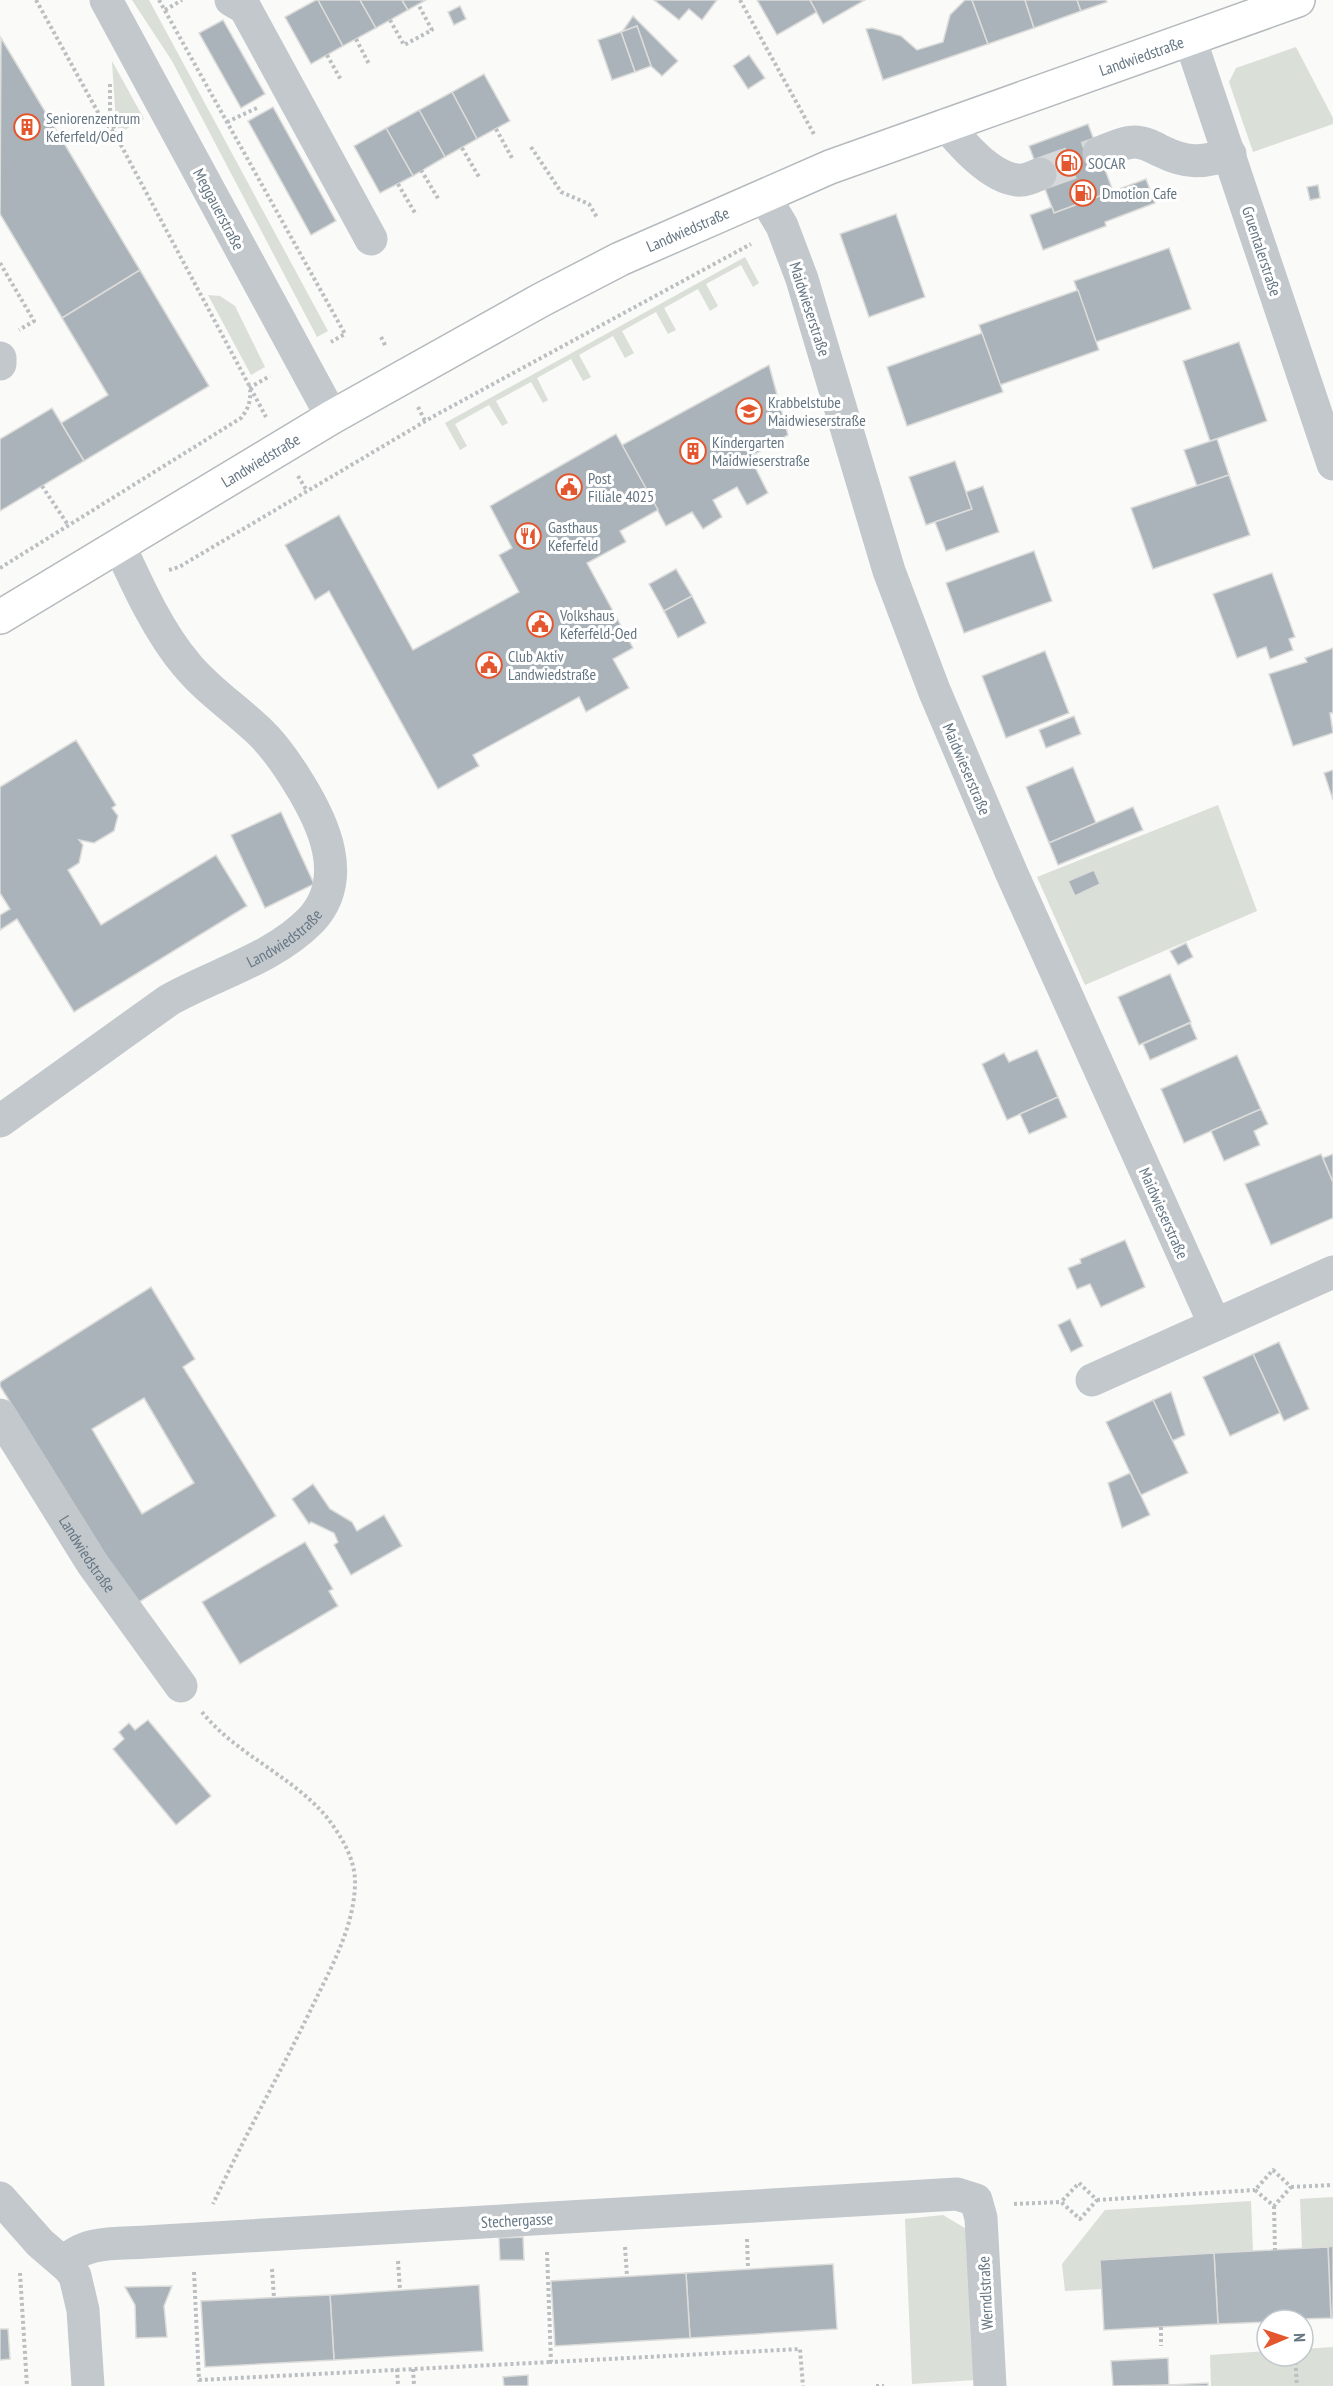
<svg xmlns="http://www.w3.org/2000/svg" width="1333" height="2386" viewBox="0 0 1333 2386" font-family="'PT Sans Narrow',sans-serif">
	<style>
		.green { fill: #dadfd7 }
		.building { fill: #aab3b9; stroke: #dcdcda; stroke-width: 1.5; fill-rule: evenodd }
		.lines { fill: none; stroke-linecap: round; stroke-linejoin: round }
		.minor-tunnel { stroke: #d5d9db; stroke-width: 33; stroke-dasharray: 33 16; stroke-linecap: butt }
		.major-casing { stroke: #b5babe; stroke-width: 36 }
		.path { stroke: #bbbfc2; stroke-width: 4; stroke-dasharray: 3 3; stroke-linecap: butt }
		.minor { stroke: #c3c8cc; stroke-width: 33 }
		.major { stroke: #fff; stroke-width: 33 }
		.labels { text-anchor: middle; stroke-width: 6; stroke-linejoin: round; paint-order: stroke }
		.street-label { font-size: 16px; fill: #657683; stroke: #fff }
		.poi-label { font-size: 16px; fill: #657683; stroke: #fff; text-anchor: start }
	</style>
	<rect width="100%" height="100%" fill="#fafaf8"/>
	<g class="green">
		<path d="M132,0h17l179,331 -11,6 -145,-276z"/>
		<path d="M1296,47l37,71v6l-80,28 -24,-70 7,-14z"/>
		<path d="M112,61l32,58 -23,13 -5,-8z"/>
		<path d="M745,257l14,26 -6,4 -12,-22 -35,19 12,22 -8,5 -12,-22 -34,19 12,22 -8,4 -12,-22 -34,19 12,22 -9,5 -12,-22 -34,19 12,22 -8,4 -12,-22 -34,19 11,22 -5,3 -12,-21 -35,19 12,22 -6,3 -13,-21 -34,19 12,22 -7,4 -15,-27z"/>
		<path d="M208,295l12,1 15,10 30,61 -14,8z"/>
		<path d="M1218,805l39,106 -172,74 -48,-108z"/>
		<path d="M1333,2197v50l-31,1 -2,-49z"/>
		<path d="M1251,2201l2,50 -152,9v29l-36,2 -3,-27 43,-54z"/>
		<path d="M943,2215l25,15 7,150 -63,4 -7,-165z"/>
		<path d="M1333,2347v39h-122l-1,-31 57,-4v5h36v-7z"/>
	</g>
	<g class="building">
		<path d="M316,0h2l25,46 -32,18 -26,-47z"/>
		<path d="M318,0h42l16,28 -33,18z"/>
		<path d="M360,0h42l6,10 -32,18z"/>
		<path d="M402,0h24l-18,10z"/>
		<path d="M654,0h63l-15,20 -13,-11 -10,11z"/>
		<path d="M757,0h53l7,12 -40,23z"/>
		<path d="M810,0h55l-42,24z"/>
		<path d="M965,0h7l16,44 -105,36 -17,-51 6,-1 29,8 16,14 26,-8 7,-27z"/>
		<path d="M972,0h53l9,28 -46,16z"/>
		<path d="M1025,0h52l4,11 -47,17z"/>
		<path d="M1077,0h29l1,2 -26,9z"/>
		<path d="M460,6l6,13 -12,6 -6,-13z"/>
		<path d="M633,16l45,45 -16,15 -11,-10 -14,-40 -15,6z"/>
		<path d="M223,20l42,74 -24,14 -42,-75z"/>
		<path d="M637,26l14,40 -16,6 -14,-40z"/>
		<path d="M621,32l14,40 -23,8 -14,-40z"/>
		<path d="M1,38l139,232 -78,48 -62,-104z"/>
		<path d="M749,55l16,23 -17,11 -15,-23z"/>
		<path d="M484,74l26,47 -33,18 -25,-47z"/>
		<path d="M452,92l25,47 -32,18 -26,-47z"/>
		<path d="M273,107l63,114 -25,14 -63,-114z"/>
		<path d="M419,110l26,47 -32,19 -27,-48z"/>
		<path d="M1088,124l25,67 -59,22 -25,-67z"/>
		<path d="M386,128l27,48 -33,17 -26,-47z"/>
		<path d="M1146,179l9,24 -50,19 1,4 -63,24 -13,-35 22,-8 2,6z"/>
		<path d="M1318,185l2,13 -10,2 -3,-13z"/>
		<path d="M896,214l29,83 -56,20 -29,-83z"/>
		<path d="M1169,248l22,61 -95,33 -22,-61z"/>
		<path d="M140,270l69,116 -125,75 -23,-38 47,-28 -46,-77z"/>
		<path d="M1078,290l21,60 -99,35 -21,-60z"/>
		<path d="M982,333l21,59 -96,34 -20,-59z"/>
		<path d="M1239,342l28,79 -57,20 -27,-80z"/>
		<path d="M769,365l19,70 -38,22 18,36 -21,12 -10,-18 -24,13 9,17 -19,12 -11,-17 -26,14 -44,-81z"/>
		<path d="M52,408l32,53 -84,50v-72z"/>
		<path d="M616,434l42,76 -38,21 6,11 -39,21 46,85 -20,11 16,29 -43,24 -7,-15 -106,58 6,11 -41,23 -109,-198 -14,9 -30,-55 54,-30 74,135 106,-58 -20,-37 13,-7 -22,-42z"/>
		<path d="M1217,439l12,36 -32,11 -13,-36z"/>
		<path d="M955,461l17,48 -46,16 -17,-48z"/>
		<path d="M1229,475l21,60 -97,34 -22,-61z"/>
		<path d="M983,486l16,46 -53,19 -11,-29 37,-13 -6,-17z"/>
		<path d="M1034,551l18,50 -88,32 -18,-50z"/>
		<path d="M676,569l16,27 -28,15 -15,-27z"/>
		<path d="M1272,573l23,64 -6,2 4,11 -23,9 -4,-12 -29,11 -24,-64z"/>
		<path d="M692,596l14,27 -28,15 -14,-27z"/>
		<path d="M1333,648v65h-3l3,20 -40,13 -24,-72 38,-12 -2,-4z"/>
		<path d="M1045,651l24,62 -63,25 -24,-62z"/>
		<path d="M1074,716l7,18 -35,14 -7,-18z"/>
		<path d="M76,740l40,65 -4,3 6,8 -4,15 -20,12 -15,-3 4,5 -4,18 -11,7 33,55 115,-70 31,51 -173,106 -57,-93 -17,11v-15l10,-6 -10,-16v-106z"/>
		<path d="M1073,767l23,56 -47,20 -23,-56z"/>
		<path d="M1333,770v30l-9,-27z"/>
		<path d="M1133,807l10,23 -85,35 -9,-22z"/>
		<path d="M281,812l33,72 -49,24 -34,-73z"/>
		<path d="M1094,870l6,14 -25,12 -7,-15z"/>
		<path d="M1186,943l7,14 -15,8 -8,-14z"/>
		<path d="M1170,974l21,48 -52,23 -21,-48z"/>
		<path d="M1190,1023l7,16 -47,21 -7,-16z"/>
		<path d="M1037,1050l21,47 -51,23 -25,-56 22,-11 5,9z"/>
		<path d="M1237,1055l24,54 -77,34 -23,-54z"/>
		<path d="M1058,1097l9,20 -38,17 -9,-20z"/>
		<path d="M1261,1109l7,15 -14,7 6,14 -36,16 -13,-30z"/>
		<path d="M1321,1154l12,28v36l-62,27 -26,-61z"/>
		<path d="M1333,1154v28l-10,-24z"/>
		<path d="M1125,1240l20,47 -44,20 -11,-23 -13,5 -9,-21 13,-5 -1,-4z"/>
		<path d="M151,1287l44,72 -12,8 93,149 -140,88 -136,-218v-4zM144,1398l50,85 -52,31 -50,-85z"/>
		<path d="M1070,1319l13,27 -12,6 -13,-27z"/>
		<path d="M1279,1342l30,67 -25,12 -31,-67z"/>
		<path d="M1253,1354l27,59 -50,23 -27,-59z"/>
		<path d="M1171,1392l14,43 -13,6 -19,-41z"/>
		<path d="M1153,1400l35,73 -47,22 -35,-73z"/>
		<path d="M1130,1473l20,42 -28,13 -14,-45z"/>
		<path d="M313,1484l17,25 22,13 5,9 27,-16 18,31 -51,29 -17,-30 4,-3 -4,-9 -23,-11 -2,2 -17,-25z"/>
		<path d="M305,1542l28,47 -4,2 9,15 -98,58 -38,-62z"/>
		<path d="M148,1720l63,76 -35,29 -63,-76 11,-10 -5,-7 10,-9 6,7z"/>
		<path d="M523,2237l1,23h-24l-1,-22z"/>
		<path d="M1333,2246v72h-2l-3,-71z"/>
		<path d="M1328,2247l3,71 -64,2v2l-49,2 -4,-71z"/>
		<path d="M1214,2253l4,71 -114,6 -4,-70z"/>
		<path d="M833,2264l4,65 -147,9 -4,-65z"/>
		<path d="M686,2273l4,65 -135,8 -4,-65z"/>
		<path d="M479,2285l4,66 -149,9 -4,-65z"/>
		<path d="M172,2286l-8,20 3,31 -31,1 -1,-33 -10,-18z"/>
		<path d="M330,2295l4,65 -129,7 -4,-66z"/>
		<path d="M0,2329h8l2,30 -10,1z"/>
		<path d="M1168,2358l1,27 -56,1 -2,-25z"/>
		<path d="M528,2375v11h-24l-1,-9z"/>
		<path d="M1208,2383v3h-57l18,-1z"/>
	</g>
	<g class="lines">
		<path class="minor-tunnel" d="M1040,174l59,-21"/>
		<g class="major-casing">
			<g id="major">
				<path id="s3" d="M0,617l332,-200 209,-117 79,-41 210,-92 468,-167"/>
			</g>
		</g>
		<g class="path">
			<path d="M36,0l64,116 15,18 151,283"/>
			<path d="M159,0l186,334 -14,8"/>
			<path d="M740,0l75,136"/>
			<path d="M165,10l17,-10"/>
			<path d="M390,20l14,25 28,-15 -14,-26"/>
			<path d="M356,39l13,25"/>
			<path d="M327,55l14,25"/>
			<path d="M110,84v25l5,25"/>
			<path d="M227,122l32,-15"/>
			<path d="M496,129l16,29"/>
			<path d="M531,147l30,45 28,12 9,15"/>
			<path d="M462,148l17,29"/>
			<path d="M421,170l18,30"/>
			<path d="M398,184l17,29"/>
			<path d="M0,263l34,58 -15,9"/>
			<path d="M381,337l5,10"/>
			<path d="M249,388l21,-12"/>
			<path d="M418,407l7,14"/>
			<path d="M298,476l9,15"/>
			<path d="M42,486l26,39"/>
			<path d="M0,568l241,-150c7,-9 10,-16 9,-28"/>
			<path d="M169,570l10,-3 255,-151 317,-172"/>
			<path d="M202,1712c34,43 92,64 127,108 13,18 26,39 26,62 0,43 -24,86 -42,123 -32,67 -69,132 -100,199"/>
			<path d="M1273,2170l18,17 -17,19 -19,-16z"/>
			<path d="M1079,2183l18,17 -17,19 -19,-17z"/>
			<path d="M1291,2187l42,-2"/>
			<path d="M1097,2200l158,-10"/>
			<path d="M1014,2204l47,-2"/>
			<path d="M1274,2206l1,44"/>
			<path d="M747,2239l1,29"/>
			<path d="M625,2247l2,29"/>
			<path d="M547,2252l4,110 249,-13 3,37"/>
			<path d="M398,2261l2,29"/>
			<path d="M272,2269l2,29"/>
			<path d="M194,2272l5,108 352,-18"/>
			<path d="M20,2273l7,113"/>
			<path d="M1161,2327v19"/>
			<path d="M1295,2356l2,30"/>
			<path d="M397,2369l1,17"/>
			<path d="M413,2369l1,17"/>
			<path d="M876,2386h8"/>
		</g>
		<g class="minor">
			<path d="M106,0l226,417"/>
			<path d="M231,0l14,8 126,231"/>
			<path d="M1190,39l143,425"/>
			<path d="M946,125c16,19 44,52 71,55 7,1 16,-3 23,-6"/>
			<path d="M1099,153c11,-4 24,-11 36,-11 9,0 18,5 26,9 26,13 42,12 69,3"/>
			<path d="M764,196l18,30 20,53 87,292 45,119 78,184 203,451"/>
			<path d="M0,358v6"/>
			<path id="s1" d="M0,1121l169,-121c46,-26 104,-41 142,-80 39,-42 12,-98 -13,-138 -11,-18 -23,-36 -39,-51 -24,-23 -52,-41 -73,-67 -28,-33 -49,-80 -67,-119"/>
			<path d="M1092,1380l241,-108"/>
			<path id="s2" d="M0,1415l92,148 89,123"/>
			<path d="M0,2198l40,45 29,25 6,8 8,34 5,76"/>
			<path d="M64,2263c20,-23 53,-19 82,-21l811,-48 19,6 5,18 9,168"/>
		</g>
		<use href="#major" class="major"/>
	</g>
	<defs>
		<g id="building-ring" transform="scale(1.35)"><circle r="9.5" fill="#fff" stroke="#e4572e" stroke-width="1.5"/><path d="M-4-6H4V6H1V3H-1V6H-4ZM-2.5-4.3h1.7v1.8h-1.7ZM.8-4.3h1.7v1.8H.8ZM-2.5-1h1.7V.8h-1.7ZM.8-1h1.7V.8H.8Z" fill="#e4572e"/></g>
		<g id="fuel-ring" transform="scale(1.35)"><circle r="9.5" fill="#fff" stroke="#e4572e" stroke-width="1.5"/><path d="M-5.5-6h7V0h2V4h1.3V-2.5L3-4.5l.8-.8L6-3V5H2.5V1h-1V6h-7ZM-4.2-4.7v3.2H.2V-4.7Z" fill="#e4572e"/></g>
		<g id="school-ring" transform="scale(1.35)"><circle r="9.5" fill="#fff" stroke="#e4572e" stroke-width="1.5"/><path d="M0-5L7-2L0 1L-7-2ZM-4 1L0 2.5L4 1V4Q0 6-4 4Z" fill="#e4572e"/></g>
		<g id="civic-ring" transform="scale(1.35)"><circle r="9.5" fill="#fff" stroke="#e4572e" stroke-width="1.5"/><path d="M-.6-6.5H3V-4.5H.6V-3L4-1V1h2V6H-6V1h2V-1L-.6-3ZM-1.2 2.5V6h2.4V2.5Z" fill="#e4572e"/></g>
		<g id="restaurant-ring" transform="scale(1.35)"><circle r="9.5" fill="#fff" stroke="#e4572e" stroke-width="1.5"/><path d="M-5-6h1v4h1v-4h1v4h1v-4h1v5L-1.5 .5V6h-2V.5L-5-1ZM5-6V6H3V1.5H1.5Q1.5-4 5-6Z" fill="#e4572e"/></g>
	</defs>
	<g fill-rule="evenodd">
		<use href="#building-ring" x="27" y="127"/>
		<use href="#fuel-ring" x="1069" y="163"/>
		<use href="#fuel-ring" x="1083" y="193"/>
		<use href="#school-ring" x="749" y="411"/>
		<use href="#building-ring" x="693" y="451"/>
		<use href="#civic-ring" x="569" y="487"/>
		<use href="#restaurant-ring" x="528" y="536"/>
		<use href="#civic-ring" x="540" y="624"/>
		<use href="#civic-ring" x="489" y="665"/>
	</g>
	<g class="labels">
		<g class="street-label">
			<text dy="6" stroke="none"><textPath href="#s3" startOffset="1276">Landwiedstraße</textPath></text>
			<text transform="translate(219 209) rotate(62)" y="6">Meggauerstraße</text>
			<text dy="6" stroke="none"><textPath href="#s3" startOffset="790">Landwiedstraße</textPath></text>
			<text transform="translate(1262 251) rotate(72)" y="6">Gruentalerstraße</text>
			<text transform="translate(810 309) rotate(72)" y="6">Maidwieserstraße</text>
			<text dy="6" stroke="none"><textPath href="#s3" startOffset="304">Landwiedstraße</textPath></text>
			<text transform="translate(967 769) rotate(67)" y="6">Maidwieserstraße</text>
			<text dy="6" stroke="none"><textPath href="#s1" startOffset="339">Landwiedstraße</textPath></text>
			<text transform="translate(1164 1213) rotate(66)" y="6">Maidwieserstraße</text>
			<text dy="6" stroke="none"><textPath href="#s2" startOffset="164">Landwiedstraße</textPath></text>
			<text transform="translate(517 2220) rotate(-3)" y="6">Stechergasse</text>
			<text transform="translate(985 2293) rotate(-93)" y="6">Werndlstraße</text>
		</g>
		<g class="poi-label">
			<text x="46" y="124">Seniorenzentrum<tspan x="46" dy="18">Keferfeld/Oed</tspan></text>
			<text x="1088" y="169">SOCAR</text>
			<text x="1102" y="199">Dmotion Cafe</text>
			<text x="768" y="408">Krabbelstube<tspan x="768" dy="18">Maidwieserstraße</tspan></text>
			<text x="712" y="448">Kindergarten<tspan x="712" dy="18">Maidwieserstraße</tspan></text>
			<text x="588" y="484">Post<tspan x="588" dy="18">Filiale 4025</tspan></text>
			<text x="548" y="533">Gasthaus<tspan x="548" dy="18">Keferfeld</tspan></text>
			<text x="560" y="621">Volkshaus<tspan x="560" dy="18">Keferfeld-Oed</tspan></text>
			<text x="508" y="662">Club Aktiv<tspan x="508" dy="18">Landwiedstraße</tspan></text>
		</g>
	</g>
	<g transform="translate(1285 2338) rotate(88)"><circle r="28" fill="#ffffff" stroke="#c1c8cd" stroke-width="1.5"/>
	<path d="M0-4.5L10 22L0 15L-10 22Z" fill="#e4572e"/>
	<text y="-9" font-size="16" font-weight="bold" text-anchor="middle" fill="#657683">N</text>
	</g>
</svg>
